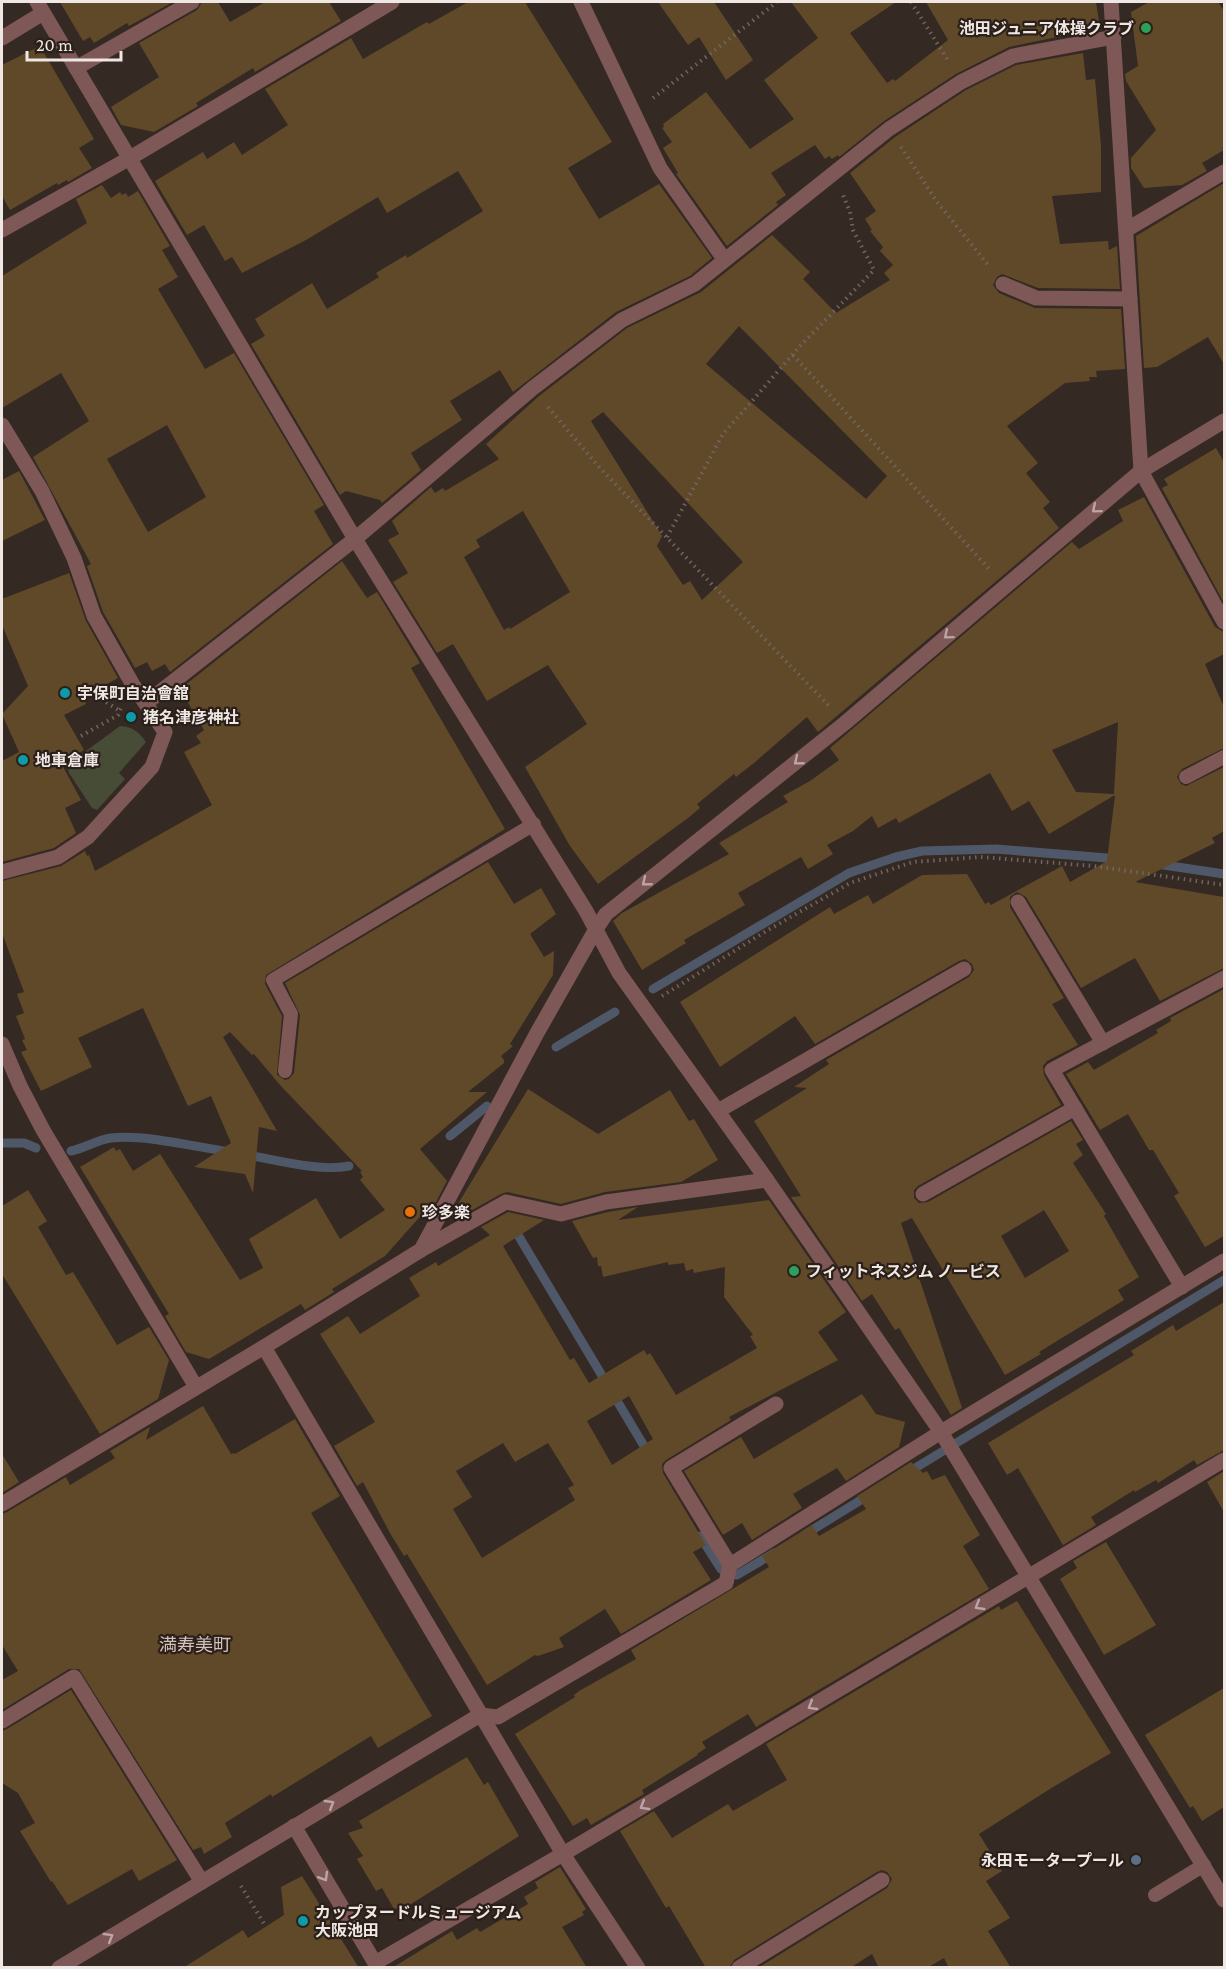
<svg xmlns="http://www.w3.org/2000/svg" width="1226" height="1969" viewBox="0 0 1226 1969" font-family="'Crimson Pro','Noto Sans JP',serif">
	<style>
		.green { fill: #474c36 }
		.lines { fill: none; stroke-linecap: round; stroke-linejoin: round }
		.stream { stroke: #4e5868; stroke-width: 9 }
		.building { fill: #5f4929; fill-rule: evenodd }
		.path { stroke: #706560; stroke-width: 4; stroke-dasharray: 1.5 4.5; stroke-linecap: butt }
		.lane { stroke: #7e5757; stroke-width: 14 }
		.street { stroke: #7e5757; stroke-width: 15 }
		.oneway { stroke: #bca6a4 }
		.leisure-dot { fill: #2e9e5b; stroke: #2b1f19; stroke-width: 2 }
		.culture-dot { fill: #0f9aa8; stroke: #2b1f19; stroke-width: 2 }
		.food-dot { fill: #e8710a; stroke: #2b1f19; stroke-width: 2 }
		.service-dot { fill: #5c6f8a; stroke: #2b1f19; stroke-width: 2 }
		.labels { text-anchor: middle; stroke-width: 4.5; stroke-linejoin: round; paint-order: stroke }
		.poi-label { font-size: 16px; font-weight: bold; fill: #efe7e3; stroke: #2b1f19; text-anchor: start }
		.neighbourhood-label { font-size: 18px; fill: #d2c1ba; stroke: #2b1f19 }
	</style>
	<rect width="100%" height="100%" fill="#352923"/>
	<path class="green" d="M120,726c13,1 19,6 26,16l-27,31 6,6 -28,31 -5,-2 -23,-35 -2,-8z"/>
	<g class="lines">
		<g class="stream">
			<path d="M1157,864l67,10"/>
			<path d="M653,989l196,-116 47,-16 26,-6 74,-2 123,10"/>
			<path d="M556,1047l59,-35"/>
			<path d="M450,1136l37,-30"/>
			<path d="M2,1143h22l12,5"/>
			<path d="M71,1151c14,-3 26,-11 40,-13 34,-4 84,9 119,14"/>
			<path d="M247,1155c30,5 72,17 102,11"/>
			<path d="M512,1225l138,231"/>
			<path d="M907,1473l317,-193"/>
			<path d="M804,1535l65,-40"/>
			<path d="M700,1536l21,33 16,6 37,-22"/>
		</g>
	</g>
	<g class="building">
		<path d="M60,2h113l-44,24 -2,-3 -33,20 -4,-6 -7,4z"/>
		<path d="M202,2h16l12,20 35,-20h64l12,19 -86,51 -2,-4 -57,35 2,3 -44,26 -33,-7 -10,-18 48,-30 -20,-34 58,-33z"/>
		<path d="M468,2h57l87,140 -44,26 31,51 60,-35 53,74 -22,18 -74,36 -103,80 -13,-22 -50,31 12,19 -51,33 10,17 -39,33 -2,-3 -34,-9 -6,4 -89,-151 14,-8 -10,-17 57,-36 15,26 52,-32 -3,-4 30,-18 1,3 76,-47 -25,-40 -71,42 -9,-16 -72,43 -64,33 -10,-16 -7,4 -21,-36 -17,10 -32,-54 48,-29 4,7 27,-17 8,13 46,-30 -23,-36 86,-51 12,21 64,-37 2,2z"/>
		<path d="M658,2h56l39,58 -27,20 -27,-43 -11,8z"/>
		<path d="M791,2h105l-46,31 37,50 6,-4 2,2 53,-41 -22,-38h170l4,26 -91,19 -53,27 -72,47 -45,36 -1,-2 -6,4 -3,-3 -4,3 -10,-14 -44,28 15,22 -10,7 2,3 -51,41 -51,-72 2,-1 -15,-25 9,-6 -10,-14 2,-1 -1,-3 43,-32 44,57 44,-30 -30,-39 54,-42z"/>
		<path d="M1149,2h69l6,9v139l-22,13 5,8 -25,14 -38,3 -13,-20v-10l25,-28 -30,-49 -1,-7 13,-8 -7,-54z"/>
		<path d="M40,46l54,93 -15,9 13,20 -24,14 -1,-2 -9,5 -1,-2 -47,27 -8,-14v-131z"/>
		<path d="M1083,53l3,27 9,-1 6,67v46l-49,4 8,48 48,-3 1,9 8,-4 3,43 -82,-1 -36,-14 -5,3 -4,8 6,8 36,15 86,1 4,60 -29,2 1,6h-8l1,4 -25,2 -58,43 31,37 -12,10 24,29 -7,6 16,20 -241,204 -11,-15 -53,46 -18,14 -2,-3 -37,30 3,4 -12,10 -90,66 -28,-38 -45,-79 62,-43 -39,-59 -61,36 -34,-57 -16,9 -44,-71 15,-9 -20,-33 11,-6 -7,-13 39,-34 4,6 8,-5 2,3 54,-32 -13,-15 53,-48 88,-68 74,-36 71,-57 38,37 -7,7 33,34 54,-33 -6,-7 9,-8 -13,-14 3,-4 -13,-16 2,-1 -7,-11 11,-8 -26,-38 45,-36 71,-47 50,-25zM739,326l148,150 -21,23 -160,-135zM603,412l140,150 -41,38 -12,-19 -7,4 -26,-39 5,-10 -71,-115zM523,511l47,81 -60,37 -1,-2 -5,3 -40,-73 16,-10 -4,-7z"/>
		<path d="M1224,183v181l-16,-27 -51,30 -13,1 -8,-132z"/>
		<path d="M102,185l9,13 9,-6 2,3 4,-2 2,4 10,-6 32,55 -8,4 16,27 -20,12 47,80 29,-16 90,152 -10,6 19,33 -163,128 -5,-8 -13,7 -5,-9 -12,6 -32,-56 -16,-46 4,-2 -58,-107 56,-36 -28,-48 -59,35v-132l85,-53 -11,-24zM167,425l39,72 -58,35 -41,-73z"/>
		<path d="M1216,448l8,14v141l-62,-115 6,-3 -4,-6z"/>
		<path d="M19,471l26,49 -43,21v-61z"/>
		<path d="M1144,497l71,130 9,5v22l-19,10 19,43v41l-42,21 -5,8 4,7 5,2 38,-19v64l-12,7 3,5 -80,39 89,15v71l-64,33 -25,-43 -54,30 -55,-91 -9,-5 -7,5v10l54,91 -12,6 26,41 -31,16 -4,5 1,9 17,30 -143,81 -4,4v8l5,5 9,-1 143,-81 12,19 -7,4 7,11 -10,8 33,51 -2,2 35,61 -21,13 6,10 -85,52 2,2 -36,21 -93,-157 -11,5 61,185 -11,7 -52,-87 -4,2 -23,-36 -10,7 -71,-104 10,-1 -47,-75 53,-33 -13,-1 35,-23 -3,-4 143,-83 5,-7 -2,-6 -7,-5 -6,2 -144,83 -20,-28 -75,51 -40,-65 150,-95 4,7 34,-19 5,9 49,-29 45,-1 18,30 4,-2 2,3 71,-39 8,16 37,-21 8,-66 -66,39 -20,-33 -17,10 -22,-38 -91,50 -3,-5 -18,10 -6,-12 -19,15 -26,14 6,9 -3,2 -22,13 -7,-12 -63,36 7,12 -61,35 2,3 -44,27 -29,-49 9,-8 107,-59 -10,-11 69,-41 -5,-6 27,-15 29,-21 -9,-12 242,-206 7,7 44,-28 -5,-11zM1118,722l-4,72 -38,-2 -24,-42zM1044,1210l25,41 -44,27 -24,-42z"/>
		<path d="M342,561l25,37 10,-6 43,71 -9,5 94,161 -239,146 -1,9 17,32 -5,59 8,5 4,-1 5,-6 6,-58 -15,-32 203,-121 26,42 27,-16 15,26 -26,20 14,23 10,-6 -1,24 -43,69 3,2 -12,10 3,4v3l-36,29h19l-67,57 27,32 -11,21 -11,9 -40,45 -53,33 2,3 -29,18 -4,-6 -92,55 -23,-7 -21,-36 4,-2 -89,-147 34,-20 2,4 4,-2 13,22 27,-17 80,126 23,-12 -14,-29 67,-41 24,41 45,-29 -25,-30 3,-3 -3,-5 2,-1 -82,-86 -26,-31 -2,1 -22,-23 -7,5 54,94 -18,-4 -6,66 -8,-19 -51,-7 37,-24 -20,-47 -23,10 -45,-98 -65,30 14,29 -51,24 -20,-39 6,-2 -5,-10 3,-1 -9,-23 8,-3 -7,-19 7,-2 -22,-59v-52l59,-15 24,-15 2,5 2,-1 6,16 117,-66 -28,-53 17,-9 -5,-7 8,-6 -24,-41z"/>
		<path d="M69,573l17,48 32,57 -35,19 3,7 -22,11 20,35 -23,13 20,37 -16,8 11,25 -22,15 -52,14v-101l17,-9 -17,-38 26,-28 -26,-61v-26z"/>
		<path d="M1224,989v247l-19,11 -31,-51 5,-3 -26,-43h-4l-21,-36 -28,16 -34,-56 22,-12 6,8 64,-37 -2,-3 15,-9 -1,-3z"/>
		<path d="M528,1089l70,45 72,-44 19,31 5,-2 24,41 -37,22 -76,10 -44,12 -54,-12 -6,2 -36,20 -9,-7z"/>
		<path d="M28,1190l19,31 -9,6 28,48 7,-3 44,73 32,-18 20,33 -11,39 -58,35 -98,-160v-68z"/>
		<path d="M769,1200l77,112 -28,20 20,28 -109,57 2,3 -65,40 -4,4 1,9 43,72 -13,7 18,28 -90,54 -16,-25 -46,29 5,9 -26,9 -3,-1 -48,30 -80,-131 -3,2 -14,-23 -27,-51 -6,4 -23,-40 41,-24 -55,-88 28,-18 12,18 60,-38 -11,-18 27,-16 2,4 52,-31 -9,-8 27,-15 36,8 -41,26 67,114 4,-2 15,25 55,-33 3,5 3,-2 26,42 81,-47 -7,-12 3,-1 -29,-38 1,-30 -31,6 -1,-4 -7,2 -2,-8 -16,2v-3l-65,15 -2,-11h-3l-1,-9 -4,1 -21,-37 36,-9 30,-5 -20,13zM629,1396l24,43 -41,26 -25,-44zM503,1443l12,19 33,-19 26,42 -6,3 7,12 -93,58 -29,-49 19,-12 -16,-26z"/>
		<path d="M1224,1302v148l-27,15 -3,-5 -36,23 -2,-3 -21,12 -1,-2 -43,27 5,8 -33,20 -45,-77 -11,7 -19,-32 146,-88 -3,-4 42,-26 3,6z"/>
		<path d="M862,1394l14,20 29,8 -6,25 -53,34 -9,-13 -44,26 9,14 -50,32 -10,-17 -19,12 -39,-64 57,-34 13,22z"/>
		<path d="M203,1406l28,48 3,-1 1,1 60,-35 45,77 -29,17 121,203 -54,32 -7,-12 -99,61 -1,-3 -46,29 7,14 -28,17 -3,-7 -8,3 -114,-181h-10l-67,41v-30l16,-9 -16,-26v-131l5,-2 59,-35 4,8 45,-27 -5,-7 40,-24 -4,13z"/>
		<path d="M2,1454l17,28 -17,11z"/>
		<path d="M911,1462l12,11 4,-2 5,9 13,-5 35,60 -17,11 26,43 -233,138 -8,-13 -46,28 4,6 -9,6 1,1 -56,35 2,4 -53,31 -4,-7 -14,8 -58,-92 60,-37 -1,-2 5,-4 57,-32 -5,-9 138,-83 -7,-11 50,-31 7,11 47,-27 -9,-13z"/>
		<path d="M1224,1471v41l-17,-30z"/>
		<path d="M1106,1542l50,83 -52,30 -44,-76 17,-11 -4,-7z"/>
		<path d="M1017,1601l94,152 -58,34 -74,47 23,37 -16,10 24,37 -22,13 23,37h-62l-5,-10 -17,10h-48l-7,-14 -22,14h-92l129,-80 5,-9 -5,-7 -5,-2 -5,2 -143,88 -5,8h-23l-37,-62 -3,2 -46,-77 34,-20 18,27 56,-34 5,7 54,-31 -21,-36 233,-138 2,4z"/>
		<path d="M1224,1688v119l-22,14 -9,-15 -3,2 -45,-73z"/>
		<path d="M71,1690l106,170 -38,21 -7,-12 -64,36 -16,-24 -1,1 -31,-51 15,-8 -17,-30 -16,-10v-52l5,-2z"/>
		<path d="M467,1757l17,28 4,-3 31,54 -119,75 -2,-3 -4,1 -12,-21 -6,3 -19,-32 6,-3 -15,-23 15,-5 -4,-7z"/>
		<path d="M560,1867l26,42 -4,3 2,3 -22,12 25,41h-195l60,-37 5,9 20,-12 3,4 48,-28 -4,-7 14,-9 -3,-6z"/>
		<path d="M302,1876l57,92h-176l60,-38 5,8 36,-23 -3,-28z"/>
	</g>
	<g class="lines">
		<g class="path">
			<path d="M911,2l38,60"/>
			<path d="M653,98l124,-96"/>
			<path d="M901,147l36,55 52,64"/>
			<path d="M793,355l198,216"/>
			<path d="M548,407l50,59 232,241"/>
			<path d="M667,537l56,-103 79,-90 72,-74 -21,-40 -3,-18 -7,-17"/>
			<path d="M96,696l24,15"/>
			<path d="M81,736l37,-21 3,-7"/>
			<path d="M662,996l101,-63 87,-50 63,-21 68,-5 113,9 130,19"/>
			<path d="M241,1886l25,41"/>
		</g>
		<g class="lane">
			<path d="M1186,777l38,-20"/>
			<path d="M285,1071l6,-57 -18,-34 261,-156"/>
			<path d="M1155,1895l49,-30"/>
		</g>
		<g class="street">
			<path d="M37,2l318,537 231,372 33,62 148,207 174,252 283,468"/>
			<path d="M581,2l79,166 64,91"/>
			<path d="M1111,2l30,469 83,151"/>
			<path d="M2,38l41,-25"/>
			<path d="M76,68l116,-66"/>
			<path d="M2,230l128,-72 262,-156"/>
			<path d="M1126,230l98,-58"/>
			<path d="M1003,284l33,14 94,1"/>
			<path d="M2,425l40,66 32,67 20,58 39,69 32,47 -13,35 -64,70 -30,20 -56,15"/>
			<path d="M146,703l209,-164 178,-151 89,-68 73,-36 194,-155 72,-47 52,-26 101,-19"/>
			<path d="M1018,902l85,141"/>
			<path d="M2,1044l18,42 23,44 153,257"/>
			<path d="M718,1111l246,-142"/>
			<path d="M923,1194l152,-86"/>
			<path d="M421,1250l85,-48 55,12 45,-12 161,-22"/>
			<path d="M1182,1287l-130,-217 172,-92"/>
			<path d="M264,1347l299,507 75,114"/>
			<path d="M2,1504l262,-157 157,-97 116,-217 59,-104 10,-15 239,-191 296,-252 83,-50"/>
			<path d="M730,1565l-59,-97 105,-64"/>
			<path d="M2,1721l72,-44 128,205"/>
			<path d="M294,1826l84,142"/>
			<path d="M375,1963l188,-109 661,-394"/>
			<path d="M59,1968l421,-253 18,2 228,-134 4,-18 211,-133 283,-171"/>
			<path d="M739,1968l143,-88"/>
		</g>
	</g>
	<defs><path id="oneway-chevron" d="M-2-3.5L2.5 0L-2 3.5" fill="none" stroke-width="1.6" stroke-linecap="round" stroke-linejoin="round" transform="scale(1.5)"/></defs>
	<g class="oneway">
		<use href="#oneway-chevron" transform="translate(1096 509) rotate(140)"/>
		<use href="#oneway-chevron" transform="translate(948 635) rotate(140)"/>
		<use href="#oneway-chevron" transform="translate(798 761) rotate(141)"/>
		<use href="#oneway-chevron" transform="translate(646 882) rotate(141)"/>
		<use href="#oneway-chevron" transform="translate(979 1606) rotate(149)"/>
		<use href="#oneway-chevron" transform="translate(812 1706) rotate(149)"/>
		<use href="#oneway-chevron" transform="translate(330 1804) rotate(-31)"/>
		<use href="#oneway-chevron" transform="translate(644 1806) rotate(149)"/>
		<use href="#oneway-chevron" transform="translate(324 1877) rotate(59)"/>
		<use href="#oneway-chevron" transform="translate(109 1937) rotate(-31)"/>
	</g>
	<g class="leisure-dot">
		<circle cx="1146" cy="28" r="6"/>
		<circle cx="794" cy="1271" r="6"/>
	</g>
	<g class="culture-dot">
		<circle cx="65" cy="693" r="6"/>
		<circle cx="131" cy="717" r="6"/>
		<circle cx="23" cy="760" r="6"/>
		<circle cx="303" cy="1921" r="6"/>
	</g>
	<circle class="food-dot" cx="410" cy="1212" r="6"/>
	<circle class="service-dot" cx="1136" cy="1860" r="6"/>
	<g class="labels">
		<g class="poi-label">
			<text x="1134" y="34" text-anchor="end">池田ジュニア体操クラブ</text>
			<text x="77" y="699">宇保町自治會舘</text>
			<text x="143" y="723">猪名津彦神社</text>
			<text x="35" y="766">地車倉庫</text>
			<text x="422" y="1218">珍多楽</text>
			<text x="806" y="1277">フィットネスジム ノービス</text>
			<text x="1124" y="1866" text-anchor="end">永田モータープール</text>
			<text x="315" y="1918">カップヌードルミュージアム<tspan x="315" dy="18">大阪池田</tspan></text>
		</g>
		<g class="neighbourhood-label">
			<text x="195" y="1651">満寿美町</text>
		</g>
	</g>
	<rect width="1226" height="1969" fill="none" stroke="#efe7e3" stroke-width="6"/>
	<path d="M27 51v9h94v-9" fill="none" stroke="#efe7e3" stroke-width="3"/>
	<text x="36" y="51" font-size="18" fill="#efe7e3" stroke="#2b1f19" stroke-width="4.5" paint-order="stroke">20 m</text>
</svg>
